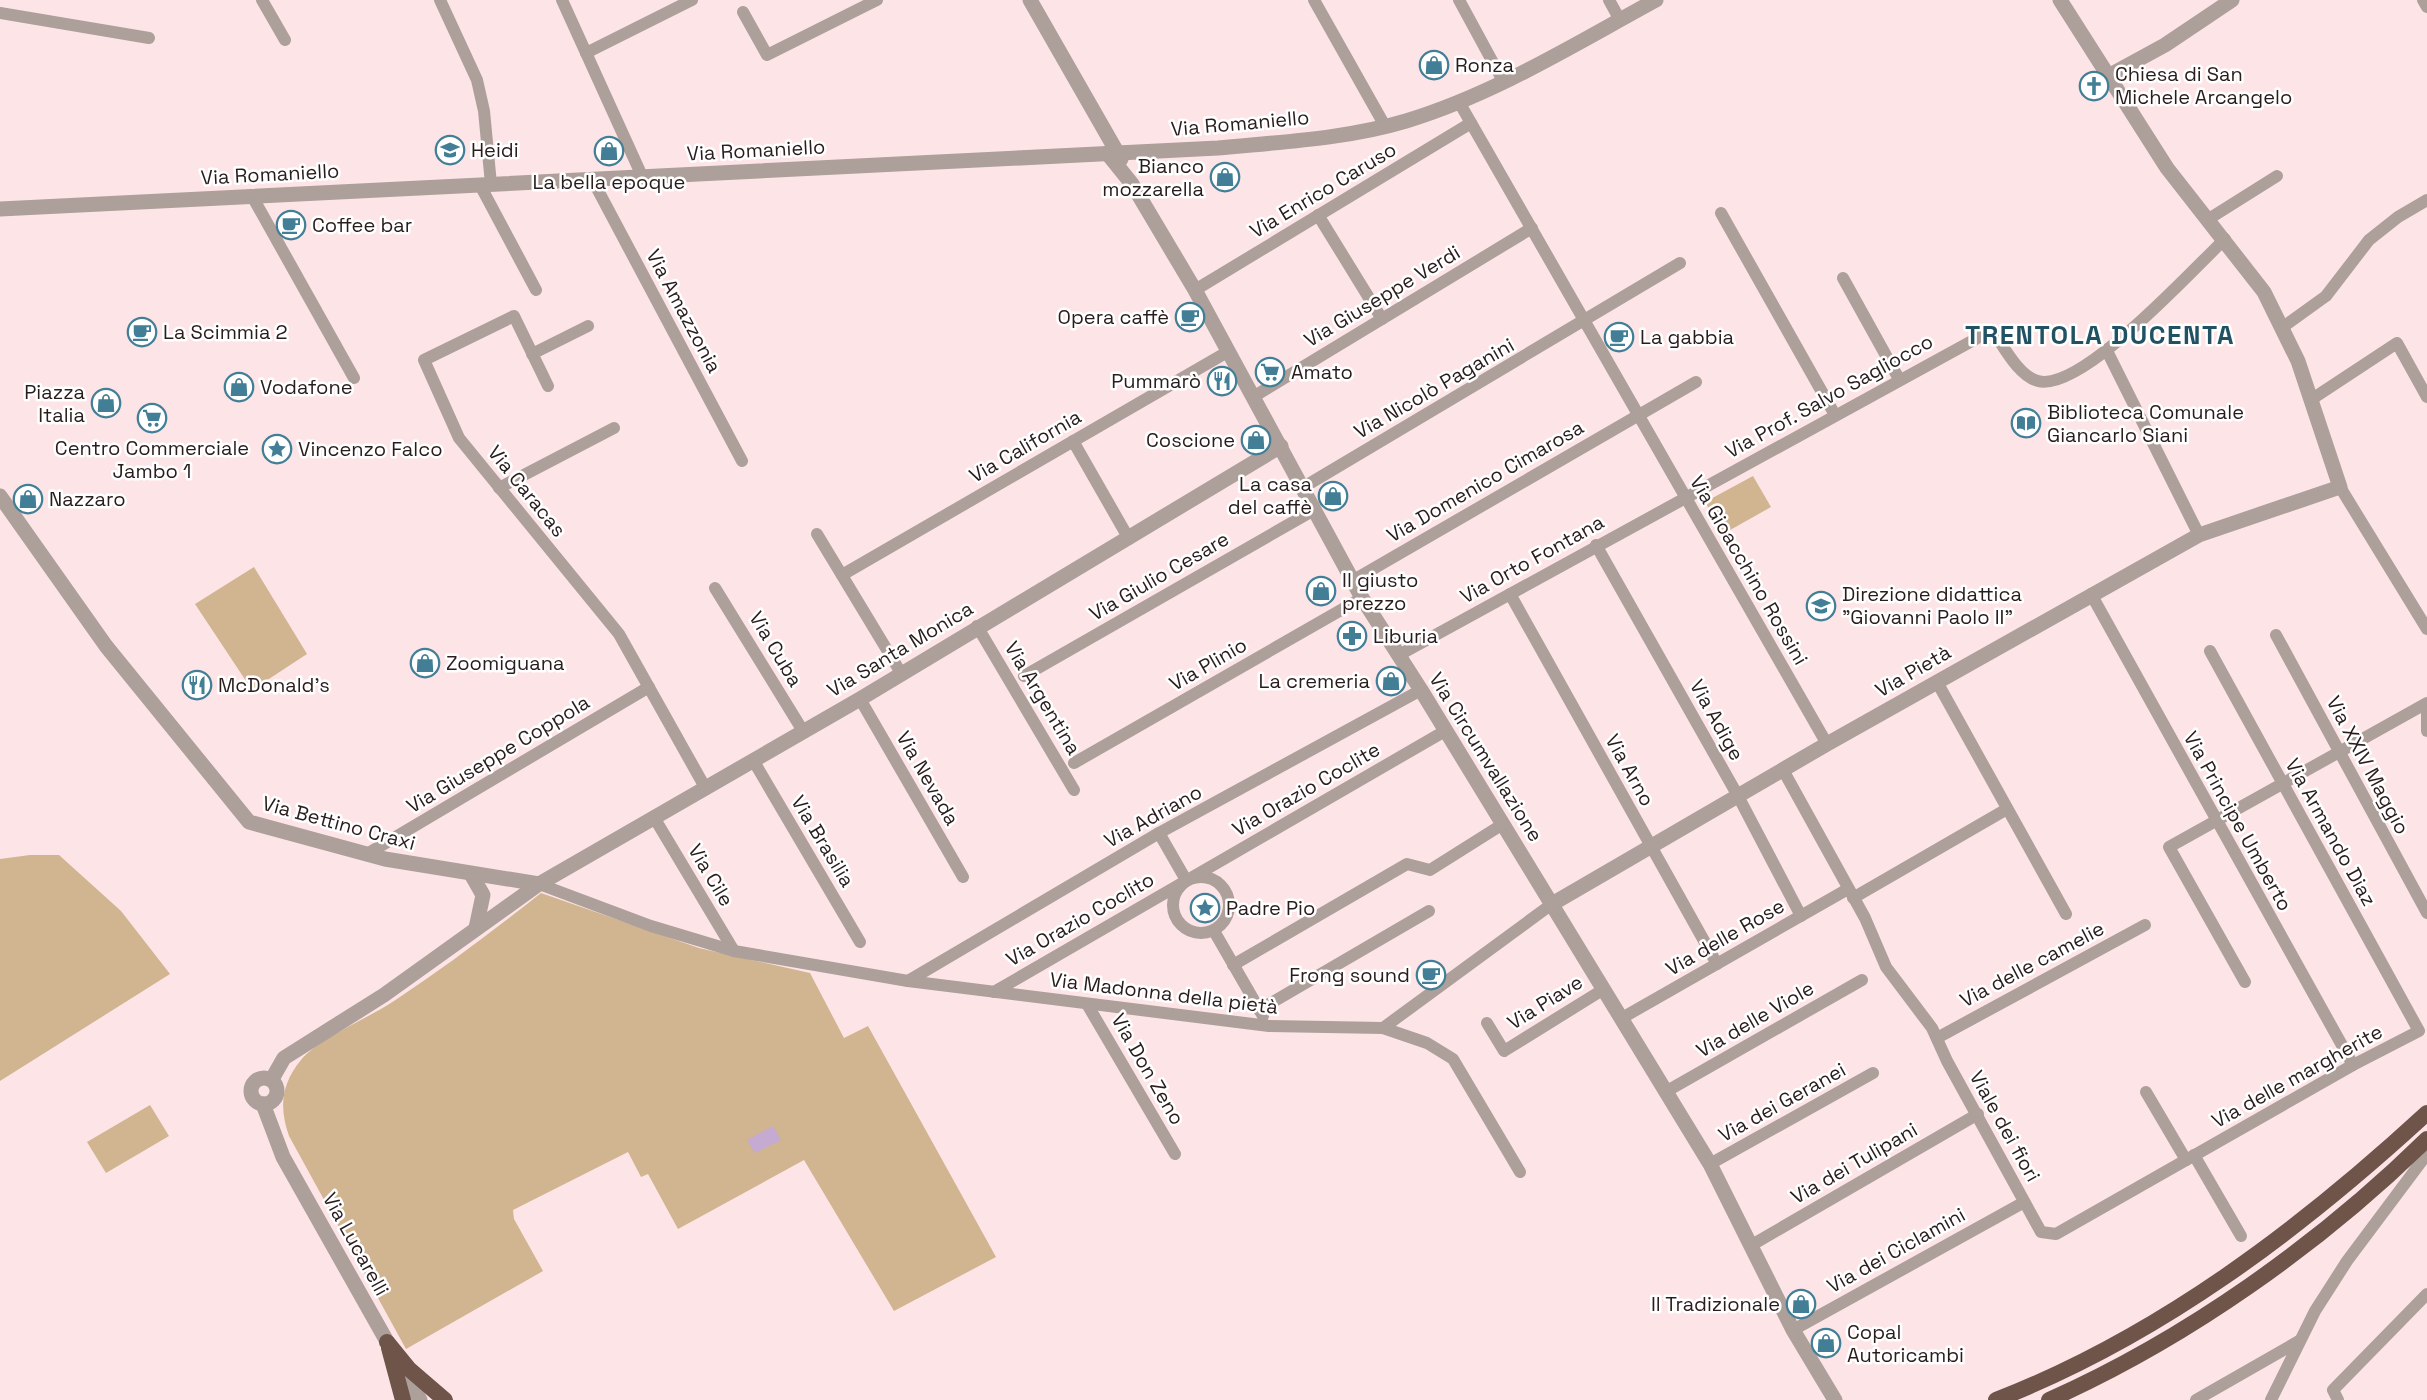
<svg xmlns="http://www.w3.org/2000/svg" width="2427" height="1400" viewBox="0 0 2427 1400" font-family="'Space Grotesk',sans-serif">
	<style>
		.green { fill: #d1b490 }
		.water { fill: #c5aad2 }
		.lines { fill: none; stroke-linecap: round; stroke-linejoin: round }
		.minor { stroke: #ad9f99; stroke-width: 12 }
		.tertiary { stroke: #ad9f99; stroke-width: 15 }
		.trunk { stroke: #6e5449; stroke-width: 16 }
		.labels { text-anchor: middle; stroke-width: 5; stroke-linejoin: round; paint-order: stroke }
		.poi-label { font-size: 20px; fill: #291c1d; stroke: #fff; text-anchor: start }
		.street-label { font-size: 20px; fill: #291c1d; stroke: #fff }
		.district-label { font-size: 26px; font-weight: bold; letter-spacing: 1.5px; fill: #215264; stroke: #fff }
	</style>
	<rect width="100%" height="100%" fill="#fde5e7"/>
	<g class="green">
		<path d="M1753,476l18,31 -48,27 -18,-32z"/>
		<path d="M254,567l53,87 -55,36 -57,-86z"/>
		<path d="M30,855h29l62,56 49,63 -170,107v-222z"/>
		<path d="M541,893l158,55 111,25 34,65 24,-12 128,231 -102,54 -90,-151 -126,69 -30,-55 -7,3 -13,-25 -115,58 1,9 29,52 -137,78 -117,-213c-10,-28 -8,-52 12,-76 18,-22 68,-42 93,-59 50,-33 99,-70 147,-108z"/>
		<path d="M150,1105l19,31 -63,37 -19,-31z"/>
	</g>
	<path class="water" d="M773,1126l8,14 -26,13 -8,-13z"/>
	<g class="lines">
		<g class="minor">
			<path d="M262,0l23,40"/>
			<path d="M440,0l37,80 7,31 7,73"/>
			<path d="M562,0l80,176"/>
			<path d="M1314,0l71,126"/>
			<path d="M1459,0l44,81"/>
			<path d="M1609,0l11,20"/>
			<path d="M2423,0l4,7"/>
			<path d="M743,12l24,43 110,-55"/>
			<path d="M0,13l149,25"/>
			<path d="M586,53l106,-53"/>
			<path d="M1459,102l368,642"/>
			<path d="M592,179l150,282"/>
			<path d="M480,185l56,105"/>
			<path d="M252,196l102,182"/>
			<path d="M1721,213l114,202"/>
			<path d="M1318,215l64,104"/>
			<path d="M2207,220l70,-44"/>
			<path d="M1843,278l56,101"/>
			<path d="M1195,290l276,-167"/>
			<path d="M2283,327l43,-31 43,-56 29,-23 29,-17"/>
			<path d="M2107,351l92,184"/>
			<path d="M532,354l56,-28"/>
			<path d="M548,386l-34,-70 -90,44 35,78 160,196 87,155"/>
			<path d="M1253,397l279,-169"/>
			<path d="M2312,399l85,-56 30,54"/>
			<path d="M1073,441l56,98"/>
			<path d="M2340,487l87,142"/>
			<path d="M499,488l115,-60"/>
			<path d="M1302,488l378,-225"/>
			<path d="M817,534l84,139"/>
			<path d="M1596,545l142,251 63,120"/>
			<path d="M842,575l387,-224"/>
			<path d="M1352,581l344,-199"/>
			<path d="M715,588l88,143"/>
			<path d="M1510,594l207,370"/>
			<path d="M2091,594l262,471"/>
			<path d="M977,626l97,164"/>
			<path d="M2276,635l151,278"/>
			<path d="M1399,655l593,-325c11,15 26,46 46,51 43,12 154,-111 187,-142"/>
			<path d="M1024,676l290,-166"/>
			<path d="M1937,682l129,232"/>
			<path d="M860,699l103,178"/>
			<path d="M2427,710v21"/>
			<path d="M753,760l107,182"/>
			<path d="M1074,763l288,-165"/>
			<path d="M1783,770l82,148 21,49 46,61 15,33 94,171 15,2 297,-169 66,-34 -209,-380"/>
			<path d="M655,819l79,132"/>
			<path d="M1159,833l27,47"/>
			<path d="M367,854l282,-167"/>
			<circle cx="1201" cy="905" r="28"/>
			<path d="M539,884l112,42 83,25 174,30 361,45 114,2 169,-124"/>
			<path d="M1853,898l154,-89"/>
			<path d="M1214,931l49,85"/>
			<path d="M1233,965l174,-101 23,6 73,-46"/>
			<path d="M908,981l251,-148 262,-143"/>
			<path d="M2245,982l-76,-135 258,-144"/>
			<path d="M994,992l451,-261"/>
			<path d="M1087,1004l88,150"/>
			<path d="M1259,1010l170,-99"/>
			<path d="M1622,1018l226,-129"/>
			<path d="M1487,1023l17,28 100,-62"/>
			<path d="M1383,1028l44,15 26,16 67,113"/>
			<path d="M1937,1038l208,-113"/>
			<path d="M1667,1091l195,-111"/>
			<path d="M2146,1092l40,68"/>
			<path d="M2194,1155l47,81"/>
			<path d="M1710,1164l163,-91"/>
			<path d="M1750,1246l228,-132"/>
			<path d="M1793,1330l226,-125"/>
			<path d="M2196,1400l103,-59"/>
			<path d="M2271,1400l44,-89 32,-50 80,-107"/>
			<path d="M2338,1400l-5,-10 94,-96"/>
		</g>
		<g class="tertiary">
			<path d="M1030,0l91,159"/>
			<path d="M2110,75l55,-30 67,-45"/>
			<path d="M1107,153l25,31 63,106 167,308 59,92 289,474 83,166 42,70"/>
			<path d="M0,209l1218,-61c62,-6 128,-9 188,-27 89,-27 169,-77 250,-121"/>
			<path d="M0,496l106,150 143,176 136,37 154,25"/>
			<path d="M471,874l12,21 -7,33"/>
			<path d="M1552,904l275,-160 372,-209 141,-48 -42,-126 -34,-69 -97,-124 -107,-168"/>
			<circle cx="264" cy="1091" r="13"/>
			<path d="M272,1079l12,-21 100,-63 155,-111 321,-185 421,-253"/>
			<path d="M263,1104l20,53 137,243"/>
		</g>
		<g class="trunk">
			<path d="M387,1342l22,27 36,31"/>
			<path d="M389,1348l14,52"/>
			<path d="M1996,1400c162,-63 304,-170 431,-287"/>
			<path d="M2049,1400c137,-61 271,-156 378,-261"/>
		</g>
	</g>
	<defs>
		<g id="shop-ring" transform="scale(1.5)"><circle r="9.5" fill="#fff" stroke="#427f96" stroke-width="1.5"/><path d="M-5-2.5h2.3a2.7 3.5 0 0 1 5.4 0H5L5.5 6h-11ZM-1.5-2.5h3a1.5 2.3 0 0 0-3 0Z" fill="#427f96"/></g>
		<g id="church-ring" transform="scale(1.5)"><circle r="9.5" fill="#fff" stroke="#427f96" stroke-width="1.5"/><path d="M-1.2-6h2.4v3.5h3.3v2.4h-3.3V6h-2.4V-.1h-3.3v-2.4h3.3Z" fill="#427f96"/></g>
		<g id="school-ring" transform="scale(1.5)"><circle r="9.5" fill="#fff" stroke="#427f96" stroke-width="1.5"/><path d="M0-5L7-2L0 1L-7-2ZM-4 1L0 2.5L4 1V4Q0 6-4 4Z" fill="#427f96"/></g>
		<g id="cafe-ring" transform="scale(1.5)"><circle r="9.5" fill="#fff" stroke="#427f96" stroke-width="1.5"/><path d="M-5.5-4.5H6V0H3Q3 3.5 0 3.5H-2.5Q-5.5 3.5-5.5 0ZM3-3.2v2h1.7v-2ZM-6 4.5H4V6H-6Z" fill="#427f96"/></g>
		<g id="supermarket-ring" transform="scale(1.5)"><circle r="9.5" fill="#fff" stroke="#427f96" stroke-width="1.5"/><path d="M-6-5.5h2.5l.6 2H6L4.5 2H-2.5L-4.4-4H-6ZM-1.5 3.2a1.3 1.3 0 1 0 .1 0ZM3 3.2a1.3 1.3 0 1 0 .1 0Z" fill="#427f96"/></g>
		<g id="restaurant-ring" transform="scale(1.5)"><circle r="9.5" fill="#fff" stroke="#427f96" stroke-width="1.5"/><path d="M-5-6h1v4h1v-4h1v4h1v-4h1v5L-1.5 .5V6h-2V.5L-5-1ZM5-6V6H3V1.5H1.5Q1.5-4 5-6Z" fill="#427f96"/></g>
		<g id="library-ring" transform="scale(1.5)"><circle r="9.5" fill="#fff" stroke="#427f96" stroke-width="1.5"/><path d="M-6-4Q-3-5.5-.7-3.5V5Q-3 3-6 4ZM6-4Q3-5.5 .7-3.5V5Q3 3 6 4Z" fill="#427f96"/></g>
		<g id="sight-ring" transform="scale(1.5)"><circle r="9.5" fill="#fff" stroke="#427f96" stroke-width="1.5"/><path d="M0-6L1.8-2.2L6-1.7L2.9 1.2L3.7 5.4L0 3.3L-3.7 5.4L-2.9 1.2L-6-1.7L-1.8-2.2Z" fill="#427f96"/></g>
		<g id="pharmacy-ring" transform="scale(1.5)"><circle r="9.5" fill="#fff" stroke="#427f96" stroke-width="1.5"/><path d="M-2-6h4v4h4v4h-4v4h-4v-4h-4v-4h4Z" fill="#427f96"/></g>
	</defs>
	<g fill-rule="evenodd">
		<use href="#shop-ring" x="1434" y="65"/>
		<use href="#church-ring" x="2094" y="86"/>
		<use href="#school-ring" x="450" y="150"/>
		<use href="#shop-ring" x="609" y="151"/>
		<use href="#shop-ring" x="1225" y="177"/>
		<use href="#cafe-ring" x="291" y="225"/>
		<use href="#cafe-ring" x="1190" y="317"/>
		<use href="#cafe-ring" x="142" y="332"/>
		<use href="#cafe-ring" x="1619" y="337"/>
		<use href="#supermarket-ring" x="1270" y="372"/>
		<use href="#restaurant-ring" x="1222" y="381"/>
		<use href="#shop-ring" x="239" y="387"/>
		<use href="#shop-ring" x="106" y="403"/>
		<use href="#supermarket-ring" x="152" y="418"/>
		<use href="#library-ring" x="2026" y="423"/>
		<use href="#shop-ring" x="1256" y="440"/>
		<use href="#sight-ring" x="277" y="449"/>
		<use href="#shop-ring" x="1333" y="496"/>
		<use href="#shop-ring" x="28" y="499"/>
		<use href="#shop-ring" x="1321" y="591"/>
		<use href="#school-ring" x="1821" y="606"/>
		<use href="#pharmacy-ring" x="1352" y="636"/>
		<use href="#shop-ring" x="425" y="663"/>
		<use href="#shop-ring" x="1391" y="681"/>
		<use href="#restaurant-ring" x="197" y="685"/>
		<use href="#sight-ring" x="1205" y="908"/>
		<use href="#cafe-ring" x="1431" y="975"/>
		<use href="#shop-ring" x="1801" y="1304"/>
		<use href="#shop-ring" x="1826" y="1343"/>
	</g>
	<g class="labels">
		<g class="poi-label">
			<text x="1455" y="72">Ronza</text>
			<text x="2115" y="81">Chiesa di San<tspan x="2115" dy="23">Michele Arcangelo</tspan></text>
			<text x="471" y="157">Heidi</text>
			<text x="1204" y="173" text-anchor="end">Bianco<tspan x="1204" dy="23">mozzarella</tspan></text>
			<text x="609" y="189" text-anchor="middle">La bella epoque</text>
			<text x="312" y="232">Coffee bar</text>
			<text x="1169" y="324" text-anchor="end">Opera caffè</text>
			<text x="163" y="339">La Scimmia 2</text>
			<text x="1640" y="344">La gabbia</text>
			<text x="1291" y="379">Amato</text>
			<text x="1201" y="388" text-anchor="end">Pummarò</text>
			<text x="260" y="394">Vodafone</text>
			<text x="85" y="399" text-anchor="end">Piazza<tspan x="85" dy="23">Italia</tspan></text>
			<text x="2047" y="419">Biblioteca Comunale<tspan x="2047" dy="23">Giancarlo Siani</tspan></text>
			<text x="1235" y="447" text-anchor="end">Coscione</text>
			<text x="152" y="455" text-anchor="middle">Centro Commerciale<tspan x="152" dy="23">Jambo 1</tspan></text>
			<text x="298" y="456">Vincenzo Falco</text>
			<text x="1312" y="491" text-anchor="end">La casa<tspan x="1312" dy="23">del caffè</tspan></text>
			<text x="49" y="506">Nazzaro</text>
			<text x="1342" y="587">Il giusto<tspan x="1342" dy="23">prezzo</tspan></text>
			<text x="1842" y="601">Direzione didattica<tspan x="1842" dy="23">"Giovanni Paolo II"</tspan></text>
			<text x="1373" y="643">Liburia</text>
			<text x="446" y="670">Zoomiguana</text>
			<text x="1370" y="688" text-anchor="end">La cremeria</text>
			<text x="218" y="692">McDonald's</text>
			<text x="1226" y="915">Padre Pio</text>
			<text x="1410" y="982" text-anchor="end">Frong sound</text>
			<text x="1780" y="1311" text-anchor="end">Il Tradizionale</text>
			<text x="1847" y="1339">Copal<tspan x="1847" dy="23">Autoricambi</tspan></text>
		</g>
		<g class="street-label">
			<text transform="translate(1240 123) rotate(-5)" y="7">Via Romaniello</text>
			<text transform="translate(756 150) rotate(-3)" y="7">Via Romaniello</text>
			<text transform="translate(270 174) rotate(-3)" y="7">Via Romaniello</text>
			<text transform="translate(1323 190) rotate(-31)" y="7">Via Enrico Caruso</text>
			<text transform="translate(1382 296) rotate(-31)" y="7">Via Giuseppe Verdi</text>
			<text transform="translate(684 311) rotate(62)" y="7">Via Amazzonia</text>
			<text transform="translate(1434 388) rotate(-30)" y="7">Via Nicolò Paganini</text>
			<text transform="translate(1829 396) rotate(-29)" y="7">Via Prof. Salvo Sagliocco</text>
			<text transform="translate(1025 446) rotate(-30)" y="7">Via California</text>
			<text transform="translate(1485 481) rotate(-30)" y="7">Via Domenico Cimarosa</text>
			<text transform="translate(527 491) rotate(51)" y="7">Via Caracas</text>
			<text transform="translate(1532 559) rotate(-29)" y="7">Via Orto Fontana</text>
			<text transform="translate(1749 570) rotate(60)" y="7">Via Gioacchino Rossini</text>
			<text transform="translate(1159 576) rotate(-30)" y="7">Via Giulio Cesare</text>
			<text transform="translate(776 649) rotate(59)" y="7">Via Cuba</text>
			<text transform="translate(900 649) rotate(-31)" y="7">Via Santa Monica</text>
			<text transform="translate(1208 664) rotate(-30)" y="7">Via Plinio</text>
			<text transform="translate(1913 671) rotate(-30)" y="7">Via Pietà</text>
			<text transform="translate(1043 698) rotate(59)" y="7">Via Argentina</text>
			<text transform="translate(1717 720) rotate(61)" y="7">Via Adige</text>
			<text transform="translate(498 754) rotate(-31)" y="7">Via Giuseppe Coppola</text>
			<text transform="translate(1486 757) rotate(58)" y="7">Via Circumvallazione</text>
			<text transform="translate(2368 765) rotate(62)" y="7">Via XXIV Maggio</text>
			<text transform="translate(1630 770) rotate(61)" y="7">Via Arno</text>
			<text transform="translate(928 778) rotate(60)" y="7">Via Nevada</text>
			<text transform="translate(1306 789) rotate(-30)" y="7">Via Orazio Coclite</text>
			<text transform="translate(1153 816) rotate(-29)" y="7">Via Adriano</text>
			<text transform="translate(2238 821) rotate(61)" y="7">Via Principe Umberto</text>
			<text transform="translate(339 823) rotate(15)" y="7">Via Bettino Craxi</text>
			<text transform="translate(2331 832) rotate(61)" y="7">Via Armando Diaz</text>
			<text transform="translate(823 841) rotate(59)" y="7">Via Brasilia</text>
			<text transform="translate(711 875) rotate(59)" y="7">Via Cile</text>
			<text transform="translate(1080 919) rotate(-30)" y="7">Via Orazio Coclito</text>
			<text transform="translate(1725 937) rotate(-30)" y="7">Via delle Rose</text>
			<text transform="translate(2032 964) rotate(-28)" y="7">Via delle camelie</text>
			<text transform="translate(1164 993) rotate(7)" y="7">Via Madonna della pietà</text>
			<text transform="translate(1545 1002) rotate(-32)" y="7">Via Piave</text>
			<text transform="translate(1755 1019) rotate(-30)" y="7">Via delle Viole</text>
			<text transform="translate(1148 1069) rotate(60)" y="7">Via Don Zeno</text>
			<text transform="translate(2297 1076) rotate(-29)" y="7">Via delle margherite</text>
			<text transform="translate(1782 1102) rotate(-29)" y="7">Via dei Geranei</text>
			<text transform="translate(2005 1126) rotate(61)" y="7">Viale dei fiori</text>
			<text transform="translate(1854 1163) rotate(-30)" y="7">Via dei Tulipani</text>
			<text transform="translate(356 1244) rotate(61)" y="7">Via Lucarelli</text>
			<text transform="translate(1896 1250) rotate(-29)" y="7">Via dei Ciclamini</text>
		</g>
		<g class="district-label">
			<text x="2100" y="344">TRENTOLA DUCENTA</text>
		</g>
	</g>
</svg>
